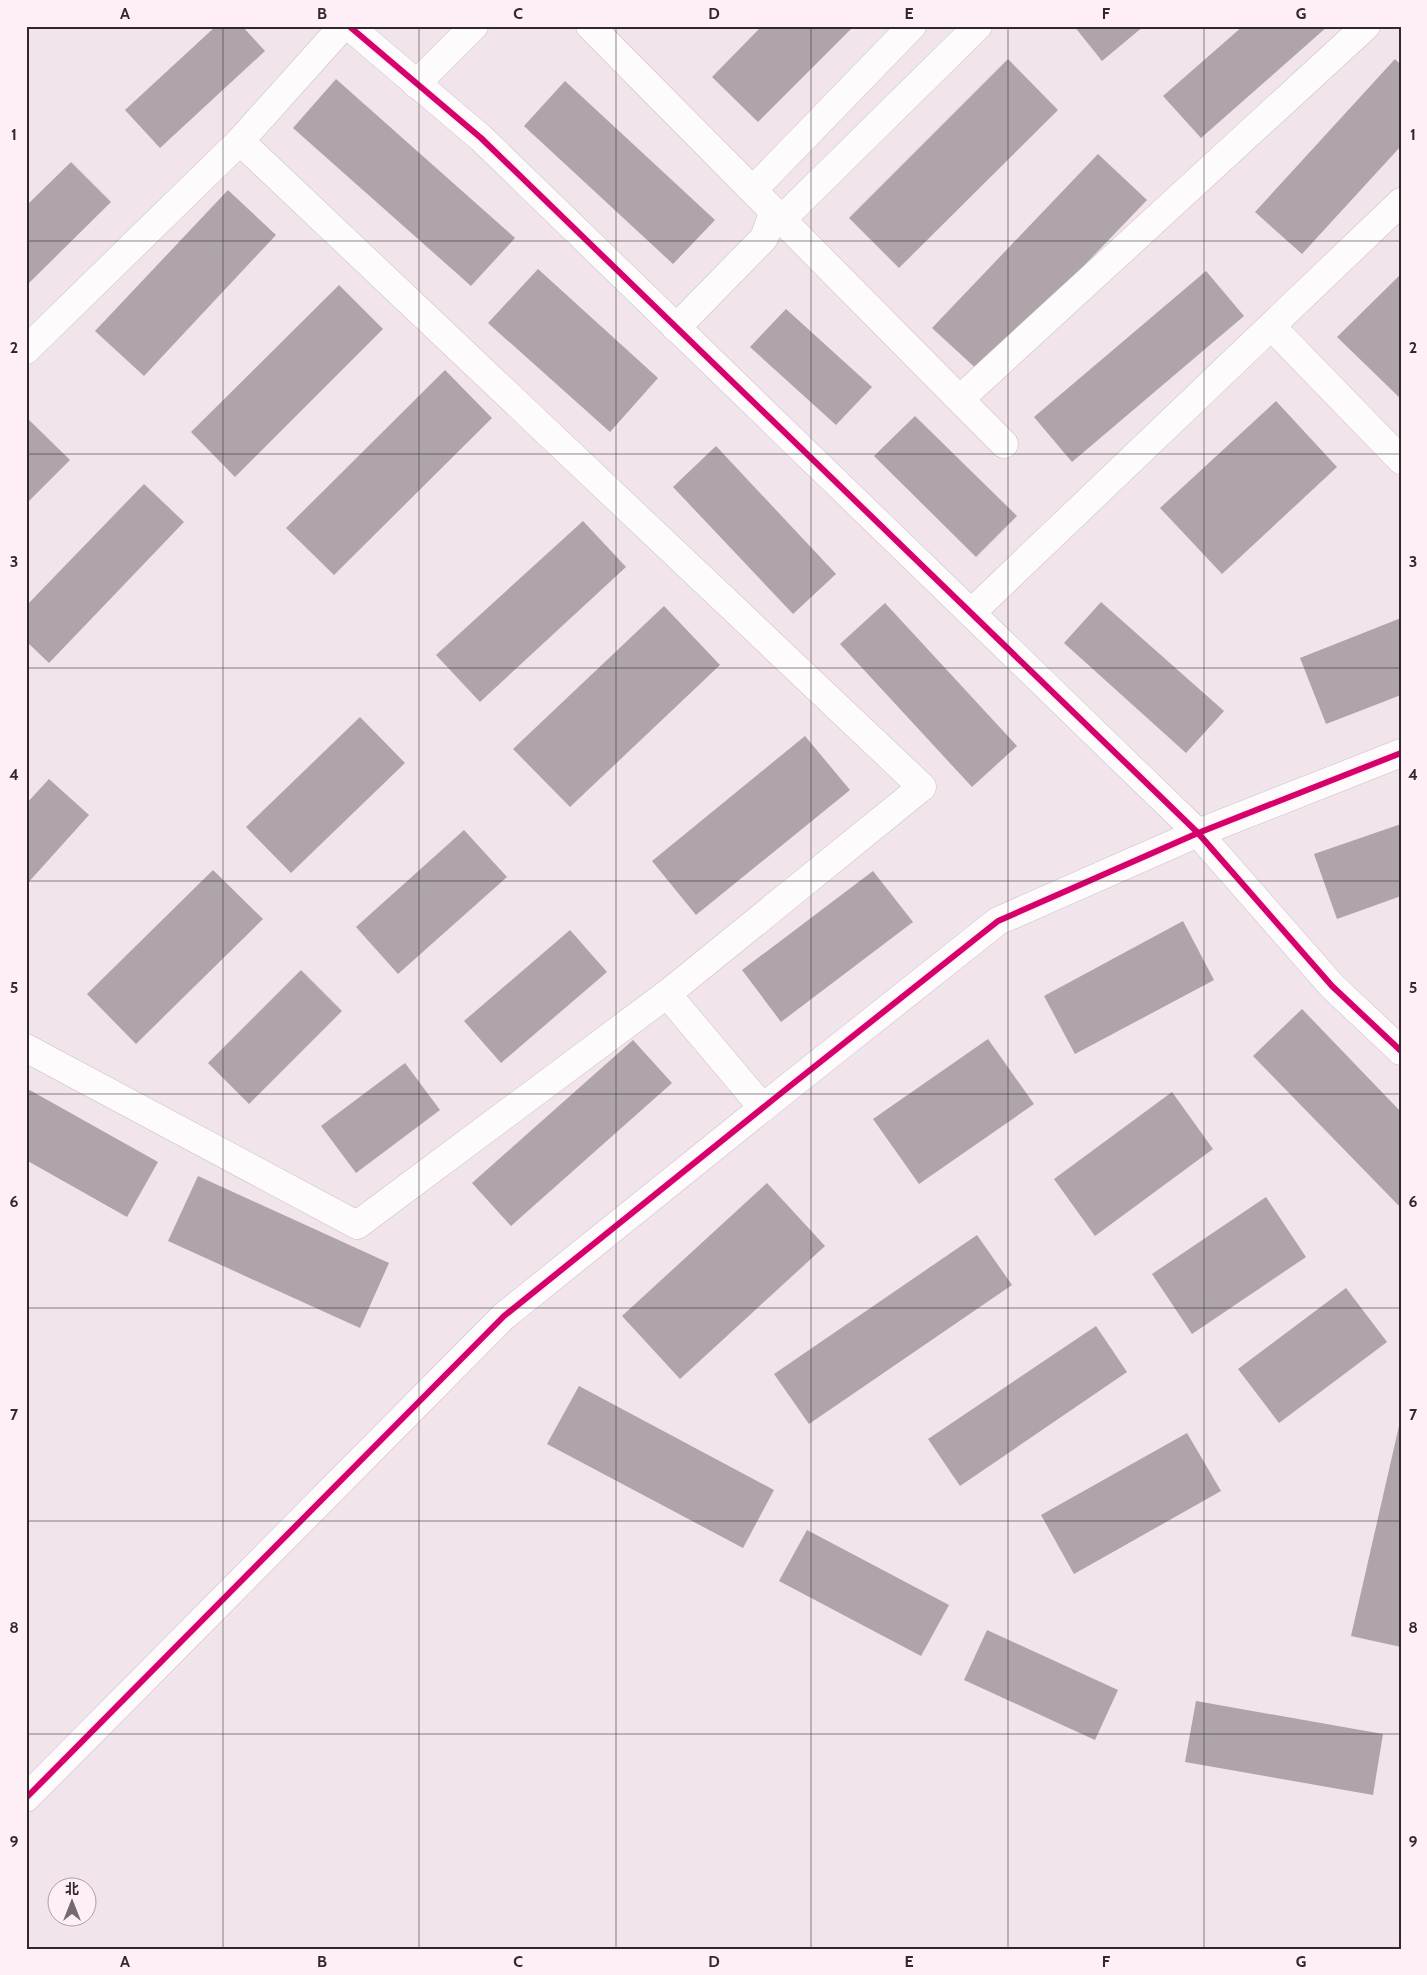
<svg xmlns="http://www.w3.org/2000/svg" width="1427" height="1975" viewBox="0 0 1427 1975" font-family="Cabin,'Noto Sans SC',sans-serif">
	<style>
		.building { fill: #aea4aa }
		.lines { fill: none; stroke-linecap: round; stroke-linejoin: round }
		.minor-casing { stroke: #cac0c6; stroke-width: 29 }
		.minor { stroke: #fdfbfc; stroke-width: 28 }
		.cycleway-casing { stroke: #feeff7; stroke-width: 9 }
		.cycleway { stroke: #d6006c; stroke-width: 6 }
		.grid { fill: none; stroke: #31282d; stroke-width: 1; stroke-opacity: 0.55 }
		.neatline { fill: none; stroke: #31282d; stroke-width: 2 }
		.grid-label { font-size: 16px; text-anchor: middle; font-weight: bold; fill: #31282d }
	</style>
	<rect width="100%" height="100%" fill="#f1e4eb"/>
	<g class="building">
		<path d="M216,26h26l23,25 -105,97 -35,-38z"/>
		<path d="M762,26h92l-96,96 -46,-45z"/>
		<path d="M1074,26h70l-42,35z"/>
		<path d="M1243,26h85l-127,112 -38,-42z"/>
		<path d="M1008,59l50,51 -159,158 -50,-50z"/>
		<path d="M1395,59l6,6v81l-99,108 -47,-42z"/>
		<path d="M336,79l179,159 -44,48 -178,-158z"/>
		<path d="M565,81l150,139 -42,44 -149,-138z"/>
		<path d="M1098,154l49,46 -166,173 -49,-45z"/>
		<path d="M71,162l40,40 -82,81 -3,-3v-74z"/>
		<path d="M228,190l48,45 -132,141 -49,-45z"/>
		<path d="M538,269l120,109 -48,54 -122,-109z"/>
		<path d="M1206,271l38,45 -172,146 -38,-45z"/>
		<path d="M1401,274v125l-64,-62z"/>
		<path d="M339,285l44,44 -148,148 -44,-45z"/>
		<path d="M786,309l86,78 -36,38 -86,-78z"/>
		<path d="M445,370l47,48 -158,157 -48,-47z"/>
		<path d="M1276,401l61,66 -115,107 -62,-66z"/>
		<path d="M915,416l102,100 -41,41 -102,-101z"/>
		<path d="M26,417l44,43 -44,44z"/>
		<path d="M716,446l120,128 -43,40 -120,-127z"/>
		<path d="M144,484l40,38 -135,141 -23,-22v-35z"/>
		<path d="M583,521l43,46 -146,135 -44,-47z"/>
		<path d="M1101,602l123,109 -38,42 -122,-110z"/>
		<path d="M885,603l132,143 -45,41 -132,-143z"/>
		<path d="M664,606l56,59 -150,142 -57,-58z"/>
		<path d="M1401,618v77l-75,29 -26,-66z"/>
		<path d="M360,717l45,46 -114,110 -45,-46z"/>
		<path d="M805,736l45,54 -154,125 -44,-54z"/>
		<path d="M49,779l40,36 -63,70v-81z"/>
		<path d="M1401,824v72l-64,23 -23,-65z"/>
		<path d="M464,830l43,47 -109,97 -42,-47z"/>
		<path d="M213,870l50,49 -127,125 -49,-50z"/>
		<path d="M873,871l40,51 -132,100 -39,-52z"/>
		<path d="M1183,921l31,59 -139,74 -31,-58z"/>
		<path d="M570,930l37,42 -106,91 -37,-42z"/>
		<path d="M301,970l41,41 -93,93 -41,-41z"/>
		<path d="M1302,1009l99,103v96l-148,-152z"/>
		<path d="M988,1039l46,65 -115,80 -46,-65z"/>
		<path d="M633,1040l39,43 -161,143 -39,-43z"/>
		<path d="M405,1063l35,47 -84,63 -35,-47z"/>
		<path d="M26,1088l132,74 -31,55 -101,-57z"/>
		<path d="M1172,1092l41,57 -118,87 -41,-57z"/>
		<path d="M198,1176l191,87 -29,65 -192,-87z"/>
		<path d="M767,1183l58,63 -145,133 -58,-63z"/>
		<path d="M1266,1197l40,60 -114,77 -40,-60z"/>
		<path d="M977,1235l35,50 -203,139 -35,-50z"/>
		<path d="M1346,1288l41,54 -108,81 -41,-54z"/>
		<path d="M1096,1326l31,46 -167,114 -32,-47z"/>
		<path d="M579,1386l195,104 -31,58 -196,-104z"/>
		<path d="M1399,1426h2v221l-50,-11z"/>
		<path d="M1187,1433l34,58 -147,83 -33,-59z"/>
		<path d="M807,1530l142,75 -28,51 -142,-75z"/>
		<path d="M987,1630l131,60 -23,50 -131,-60z"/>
		<path d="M1196,1701l187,33 -10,61 -188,-33z"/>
	</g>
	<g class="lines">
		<g class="minor-casing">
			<g id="minor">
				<path d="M349,26l132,112 717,695 134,153 69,65"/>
				<path d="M590,26l414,418"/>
				<path d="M416,84l58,-58"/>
				<path d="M240,141l103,-115"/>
				<path d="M753,190l159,-164"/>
				<path d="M781,220l197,-194"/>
				<path d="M1272,327l129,133"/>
				<path d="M676,328l88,-90 8,-22 3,-2"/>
				<path d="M26,350l214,-209 682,646 -255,207 -310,231 -331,-177"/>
				<path d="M960,399l406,-373"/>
				<path d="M971,613l430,-411"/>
				<path d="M667,994l96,114"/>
				<path d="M26,1798l478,-482 286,-230 208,-165 200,-88 203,-80"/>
			</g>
		</g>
		<use href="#minor" class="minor"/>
		<g class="cycleway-casing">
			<g id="cycleway">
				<path d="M349,26l132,112 717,695 134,153 69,65"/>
				<path d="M26,1798l478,-482 286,-230 208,-165 200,-88 203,-80"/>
			</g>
		</g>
		<use href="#cycleway" class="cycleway"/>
	</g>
	<path class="grid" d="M223,26v1923M419,26v1923M616,26v1923M811,26v1923M1008,26v1923M1204,26v1923M26,241h1375M26,454h1375M26,668h1375M26,881h1375M26,1094h1375M26,1308h1375M26,1521h1375M26,1734h1375"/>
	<rect width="1427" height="1975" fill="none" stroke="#feeff7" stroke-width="55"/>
	<g transform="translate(72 1902)"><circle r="24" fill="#feeff7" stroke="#ac9fa6"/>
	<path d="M0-4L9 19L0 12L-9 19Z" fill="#746a70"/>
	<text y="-8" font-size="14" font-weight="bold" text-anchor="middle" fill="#31282d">北</text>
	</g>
	<rect x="28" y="28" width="1372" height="1920" class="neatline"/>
	<g class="grid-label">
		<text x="125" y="19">A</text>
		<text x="322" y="19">B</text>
		<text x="518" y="19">C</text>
		<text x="714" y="19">D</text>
		<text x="909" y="19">E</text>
		<text x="1106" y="19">F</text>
		<text x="1301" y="19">G</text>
		<text x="14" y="140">1</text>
		<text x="1413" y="140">1</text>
		<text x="14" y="353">2</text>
		<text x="1413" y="353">2</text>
		<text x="14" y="567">3</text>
		<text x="1413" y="567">3</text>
		<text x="14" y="780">4</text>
		<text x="1413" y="780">4</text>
		<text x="14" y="993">5</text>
		<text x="1413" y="993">5</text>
		<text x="14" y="1207">6</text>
		<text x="1413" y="1207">6</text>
		<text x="14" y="1420">7</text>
		<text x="1413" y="1420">7</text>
		<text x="14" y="1633">8</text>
		<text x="1413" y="1633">8</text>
		<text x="14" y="1847">9</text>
		<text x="1413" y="1847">9</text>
		<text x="125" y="1967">A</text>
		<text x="322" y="1967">B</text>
		<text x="518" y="1967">C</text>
		<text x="714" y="1967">D</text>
		<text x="909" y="1967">E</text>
		<text x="1106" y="1967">F</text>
		<text x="1301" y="1967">G</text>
	</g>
</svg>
